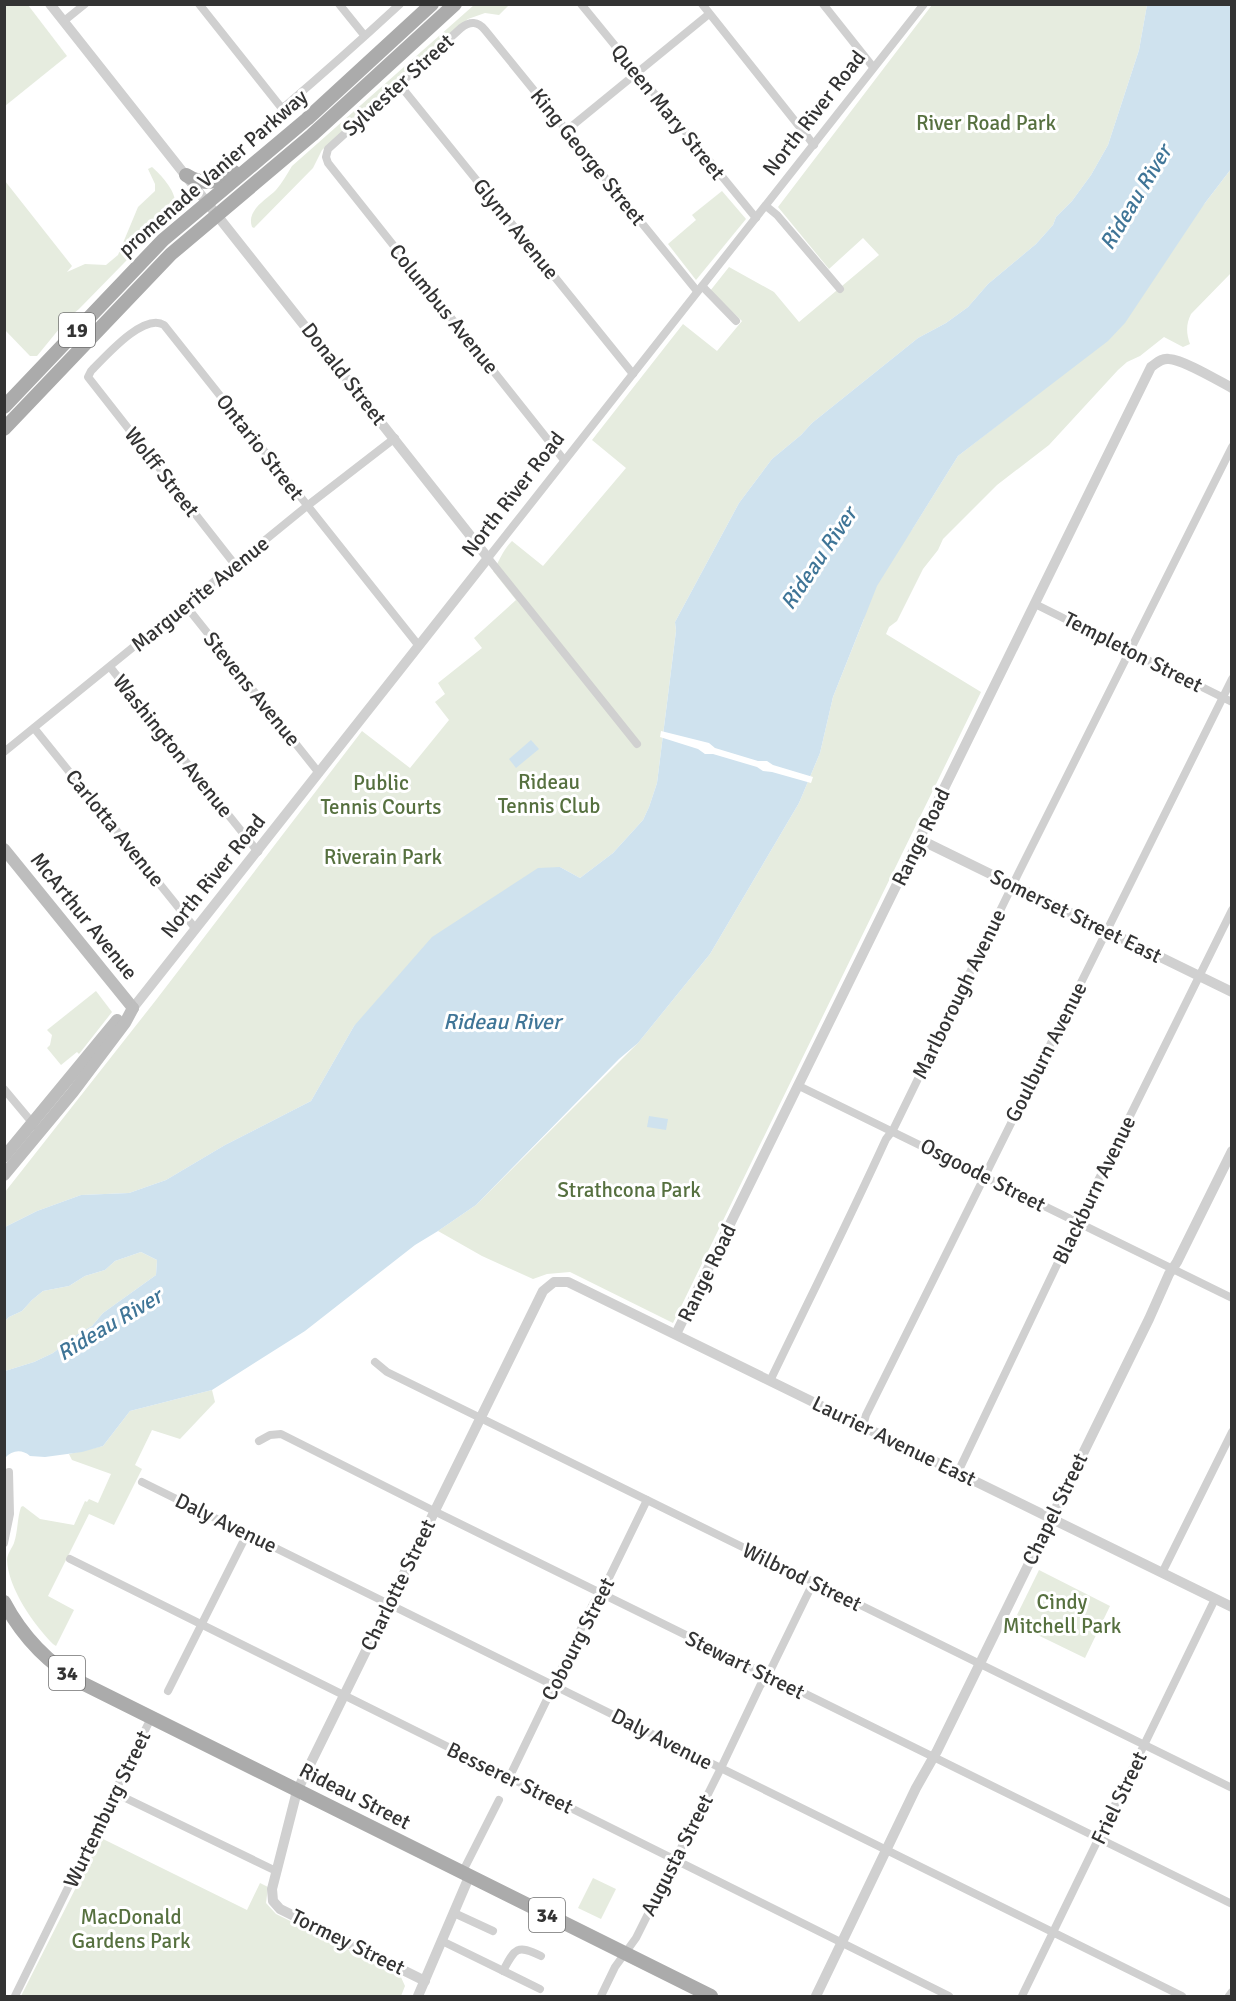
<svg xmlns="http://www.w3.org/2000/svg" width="1236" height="2001" viewBox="0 0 1236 2001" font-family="Signika,sans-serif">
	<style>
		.green { fill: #e6ecdf }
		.water { fill: #cfe2ee }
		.pier { fill: #fff }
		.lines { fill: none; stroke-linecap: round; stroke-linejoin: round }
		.minor { stroke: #d0d0d0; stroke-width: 8 }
		.tertiary { stroke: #d0d0d0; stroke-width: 10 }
		.secondary { stroke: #bdbdbd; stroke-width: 12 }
		.primary { stroke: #ababab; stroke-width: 14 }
		.labels { text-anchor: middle; stroke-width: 6; stroke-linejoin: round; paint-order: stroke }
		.shield { fill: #fff; stroke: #707070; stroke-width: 1.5 }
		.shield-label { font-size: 20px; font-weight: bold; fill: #333 }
		.street-label { font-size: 21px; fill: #333; stroke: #fff }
		.park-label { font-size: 21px; fill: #56703f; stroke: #fff }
		.water-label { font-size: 22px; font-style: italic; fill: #3f7597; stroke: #fff }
	</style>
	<rect width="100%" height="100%" fill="#fff"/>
	<g class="green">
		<path d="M5,4l23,1 39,51 -62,50z"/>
		<path d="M474,5h35l-10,10 -14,-2 -17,6 -146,131 -9,18 -59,60 -2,-1c-6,-17 14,-27 24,-37 6,-7 11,-16 16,-24z"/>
		<path d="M932,5h215l-8,45 -31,95 -17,30 -19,26 -16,16 -3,8 -17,19 -48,40 -20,23 -22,16 -28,15 -106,85 -11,12 -29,24 -33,44 -64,119 1,9 -19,152 -8,24 -6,13 -30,33 -33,25 -20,-11 -206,159 -43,75 -86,44 -59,35 -37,13 -48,2 -44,16 -32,16v-35l151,-192 206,-269 48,37 39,-48 -14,-18 10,-8 -7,-11 44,-35 -8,-10 42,-38 -23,-29c7,-11 10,-21 19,-30l31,25 83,-98 -34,-28 91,-116 34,27 25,-30 -32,-30 19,-24 45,25 25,30 80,-67 -16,-17 -34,31 -51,-62z"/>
		<path d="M152,167c9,8 24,24 23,36 -1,5 -4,9 -6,14l-90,92 -11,9 -31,38h-7l-25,-26v-149l67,85 -5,6 18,-8 21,1 12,-10 20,-48 17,-16v-7l-7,-15z"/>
		<path d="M1231,169v104l-40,41c-5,10 -5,19 -1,30l-7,3 -19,-10 -24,19 -13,6 -9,8 -69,75 -52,40 -54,54 -5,11 -15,19 -26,52 -8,6 -3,7 95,58 -308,631 -103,-51 -23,2 -14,5 -51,-23 -44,-25 38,-26 162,-162 72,-89 89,-151 21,-50 13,-56 31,-78 1,-12 25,-47 23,-32 45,-72 82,-64 165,-189z"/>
		<path d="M722,191l24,28 -50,61 -28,-36 28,-24 -4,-5z"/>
		<path d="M96,991l16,21 -33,42 -2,-2 -16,13 -14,-17 3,-3 2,-10 -5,-5z"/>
		<path d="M141,1252l16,8 -1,15 -53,38 -11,13 -14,8 -25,19 -19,9 -29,9v-50l4,-4 13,-6 10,-11 11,-9 26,-5 16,-10 20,-6 10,-9z"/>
		<path d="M212,1390l3,12 -35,37 -28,-9 -17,35 7,4 -28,56 -25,-11 -41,82 26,14 -18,36 -3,-2c-19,-19 -45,-56 -46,-84 0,-6 5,-12 7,-17 4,-12 3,-24 7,-36l2,-1 17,13 34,6 11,-24 2,1 2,-3 9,4 13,-29 -39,-14 -3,-6 34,-8 27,-35z"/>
		<path d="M1039,1570l71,36 -25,52 -72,-35z"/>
		<path d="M101,1838l146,72 13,-27 8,4 -2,16 10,11 124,61 5,11 -4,10h-380z"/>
		<path d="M593,1878l23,11 -15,30 -23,-11z"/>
	</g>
	<g class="water">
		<path d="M1147,5h84v164l-26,34 -80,120 -17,18 -150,115 -81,130 -44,111 -13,56 -21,50 -89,151 -72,89 -19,16 -143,146 -38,26 -23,14 -110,86 -93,59 -82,21 -27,35 -21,6 -37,5 -15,-1c-8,-7 -18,-6 -25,2v-87l29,-9 19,-9 25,-19 14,-8 11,-13 53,-38 1,-15 -16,-8 -26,9 -10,9 -20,6 -16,10 -26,5 -11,9 -10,11 -13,6 -4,4v-94l32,-16 44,-16 48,-2 37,-13 59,-35 86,-44 43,-75 78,-89 106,-69 22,-1 20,11 33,-25 30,-33 6,-13 8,-24 19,-152 -1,-9 64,-119 33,-44 29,-24 11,-12 106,-85 28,-15 22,-16 20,-23 48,-40 17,-19 3,-8 16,-16 19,-26 17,-30 31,-95z"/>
		<path d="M531,740l8,9 -23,19 -7,-9z"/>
		<path d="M649,1116l19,3 -2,11 -19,-3z"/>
	</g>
	<path class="pier" d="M661,731l48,12 6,5 43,13h9l6,4 40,12 -2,6 -39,-11 -9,-1 -6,-4 -44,-13h-8l-7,-5 -38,-12z"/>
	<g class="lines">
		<g class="minor">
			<path d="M199,4l81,102 4,1c40,-34 78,-68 116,-103"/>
			<path d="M339,4l25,31"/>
			<path d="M581,4l175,214"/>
			<path d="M702,4l112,141"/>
			<path d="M823,4l50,63"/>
			<path d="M64,21l21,-17"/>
			<path d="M399,84l234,290"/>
			<path d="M567,130l142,-116"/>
			<path d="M766,206l11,9 63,74"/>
			<path d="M702,286l34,35"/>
			<path d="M564,460l-236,-297 -2,-6 2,-8 133,-121c9,-7 17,-7 24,2l212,261"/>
			<path d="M236,566l-148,-189 3,-6c14,-14 53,-59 73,-46l255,321"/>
			<path d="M1035,604l197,98"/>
			<path d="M186,606l133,167"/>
			<path d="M110,667l148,185"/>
			<path d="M34,728l161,200"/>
			<path d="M637,744l-149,-186 436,-554"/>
			<path d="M4,752l303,-246 88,-68"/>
			<path d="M799,1086l433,212"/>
			<path d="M4,1089l31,37"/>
			<path d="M375,1362l12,10 845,416"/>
			<path d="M770,1381c39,-81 79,-161 116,-242l7,-9 125,-256 214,-427"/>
			<path d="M863,1426l3,-11 366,-736"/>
			<path d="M259,1441l11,-6 11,-1 153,77 798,393"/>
			<path d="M958,1472l116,-243 158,-319"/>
			<path d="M142,1482l1040,514"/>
			<path d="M4,1543l6,-29 -1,-42"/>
			<path d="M70,1559l879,437"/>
			<path d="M1162,1573l70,-141"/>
			<path d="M168,1691l79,-157"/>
			<path d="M509,1778l84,-174 14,-22 40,-82"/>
			<path d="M115,1793l161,78"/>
			<path d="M462,1873l37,-73"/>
			<path d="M454,1913l39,18"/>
			<path d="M442,1941l98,48"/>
			<path d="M503,1971c12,-23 14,-27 38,-15"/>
			<path d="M15,1996l136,-278"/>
			<path d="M601,1996l14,-29 21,-29 85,-170 39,-82 12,-19 41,-84"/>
			<path d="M1022,1996l193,-397"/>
			<path d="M1229,1996l3,-4"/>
		</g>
		<g class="tertiary">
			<path d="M50,4l438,554 -355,450"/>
			<path d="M919,841l8,2 305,149"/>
			<path d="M676,1334l475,-967c6,-4 10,-9 18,-8 15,1 48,21 63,29"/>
			<path d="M425,1981l-145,-72 -7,-8 -1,-12 25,-98 246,-500 11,-9h14l664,325"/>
			<path d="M418,1996l51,-119"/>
			<path d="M816,1996l100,-208 21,-37 212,-432 20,-45 8,-12 55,-111"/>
		</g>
		<g class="secondary">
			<path d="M4,849l129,159"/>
			<path d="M4,1157l113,-137"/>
			<path d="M4,1175l69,-83 52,-69 8,-15"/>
		</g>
		<g class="primary">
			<path d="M186,175c17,11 31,8 48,-3"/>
			<path d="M4,407l159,-167 144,-121 125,-115"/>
			<path d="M4,429l167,-175 141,-119 143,-131"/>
			<path d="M4,1602c18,34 45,62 78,81l629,313"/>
		</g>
	</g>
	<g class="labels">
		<g class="shield">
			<rect x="59" y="313" width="36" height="34" rx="4.5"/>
			<rect x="49" y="1656" width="36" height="34" rx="4.5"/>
			<rect x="529" y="1898" width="36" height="34" rx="4.5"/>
		</g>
		<g class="shield-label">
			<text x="77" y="337">19</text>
			<text x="67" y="1680">34</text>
			<text x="547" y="1922">34</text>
		</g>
		<g class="street-label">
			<text transform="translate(398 85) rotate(-42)" y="7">Sylvester Street</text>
			<text transform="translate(668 112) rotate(51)" y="7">Queen Mary Street</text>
			<text transform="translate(814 113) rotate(-52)" y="7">North River Road</text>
			<text transform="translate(588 157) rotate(51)" y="7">King George Street</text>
			<text transform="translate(213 173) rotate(-41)" y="7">promenade Vanier Parkway</text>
			<text transform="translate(516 229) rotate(51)" y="7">Glynn Avenue</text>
			<text transform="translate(444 309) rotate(51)" y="7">Columbus Avenue</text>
			<text transform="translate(344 374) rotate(52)" y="7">Donald Street</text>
			<text transform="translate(260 447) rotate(52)" y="7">Ontario Street</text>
			<text transform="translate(162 472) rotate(52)" y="7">Wolff Street</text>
			<text transform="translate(513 494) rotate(-52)" y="7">North River Road</text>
			<text transform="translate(200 594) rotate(-39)" y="7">Marguerite Avenue</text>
			<text transform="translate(1133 652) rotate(27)" y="7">Templeton Street</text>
			<text transform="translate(252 689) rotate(51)" y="7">Stevens Avenue</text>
			<text transform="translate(173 746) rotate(51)" y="7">Washington Avenue</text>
			<text transform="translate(115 828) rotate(51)" y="7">Carlotta Avenue</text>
			<text transform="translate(921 837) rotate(-64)" y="7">Range Road</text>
			<text transform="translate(213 876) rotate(-51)" y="7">North River Road</text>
			<text transform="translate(84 916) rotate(51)" y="7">McArthur Avenue</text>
			<text transform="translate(1076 916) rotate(26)" y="7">Somerset Street East</text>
			<text transform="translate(959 994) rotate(-64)" y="7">Marlborough Avenue</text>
			<text transform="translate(1046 1052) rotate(-63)" y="7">Goulburn Avenue</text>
			<text transform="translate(983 1175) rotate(27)" y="7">Osgoode Street</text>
			<text transform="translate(1094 1190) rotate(-64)" y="7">Blackburn Avenue</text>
			<text transform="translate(707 1273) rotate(-64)" y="7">Range Road</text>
			<text transform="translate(894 1441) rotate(26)" y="7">Laurier Avenue East</text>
			<text transform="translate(1055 1509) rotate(-64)" y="7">Chapel Street</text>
			<text transform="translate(226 1523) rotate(26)" y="7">Daly Avenue</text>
			<text transform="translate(802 1577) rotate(26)" y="7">Wilbrod Street</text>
			<text transform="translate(398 1585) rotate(-64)" y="7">Charlotte Street</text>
			<text transform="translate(578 1639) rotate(-63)" y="7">Cobourg Street</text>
			<text transform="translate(745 1665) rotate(26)" y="7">Stewart Street</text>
			<text transform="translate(662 1739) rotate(27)" y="7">Daly Avenue</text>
			<text transform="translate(510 1778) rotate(26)" y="7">Besserer Street</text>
			<text transform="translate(355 1796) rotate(27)" y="7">Rideau Street</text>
			<text transform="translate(1119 1798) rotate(-64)" y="7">Friel Street</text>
			<text transform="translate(107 1809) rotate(-64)" y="7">Wurtemburg Street</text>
			<text transform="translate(677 1855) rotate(-63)" y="7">Augusta Street</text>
			<text transform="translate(348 1942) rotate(26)" y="7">Tormey Street</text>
		</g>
		<g class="park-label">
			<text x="986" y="130">River Road Park</text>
			<text x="549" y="789">Rideau<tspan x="549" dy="24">Tennis Club</tspan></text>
			<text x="381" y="790">Public<tspan x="381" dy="24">Tennis Courts</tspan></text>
			<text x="383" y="864">Riverain Park</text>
			<text x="629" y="1197">Strathcona Park</text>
			<text x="1062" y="1609">Cindy<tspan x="1062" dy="24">Mitchell Park</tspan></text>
			<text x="131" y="1924">MacDonald<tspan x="131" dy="24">Gardens Park</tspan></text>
		</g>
		<g class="water-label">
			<text transform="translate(1135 197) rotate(-59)" y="8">Rideau River</text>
			<text transform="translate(818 558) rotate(-56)" y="8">Rideau River</text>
			<text x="502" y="1029">Rideau River</text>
			<text transform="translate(109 1324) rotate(-31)" y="8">Rideau River</text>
		</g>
	</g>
	<rect width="1236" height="2001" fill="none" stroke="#333333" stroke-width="12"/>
</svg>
